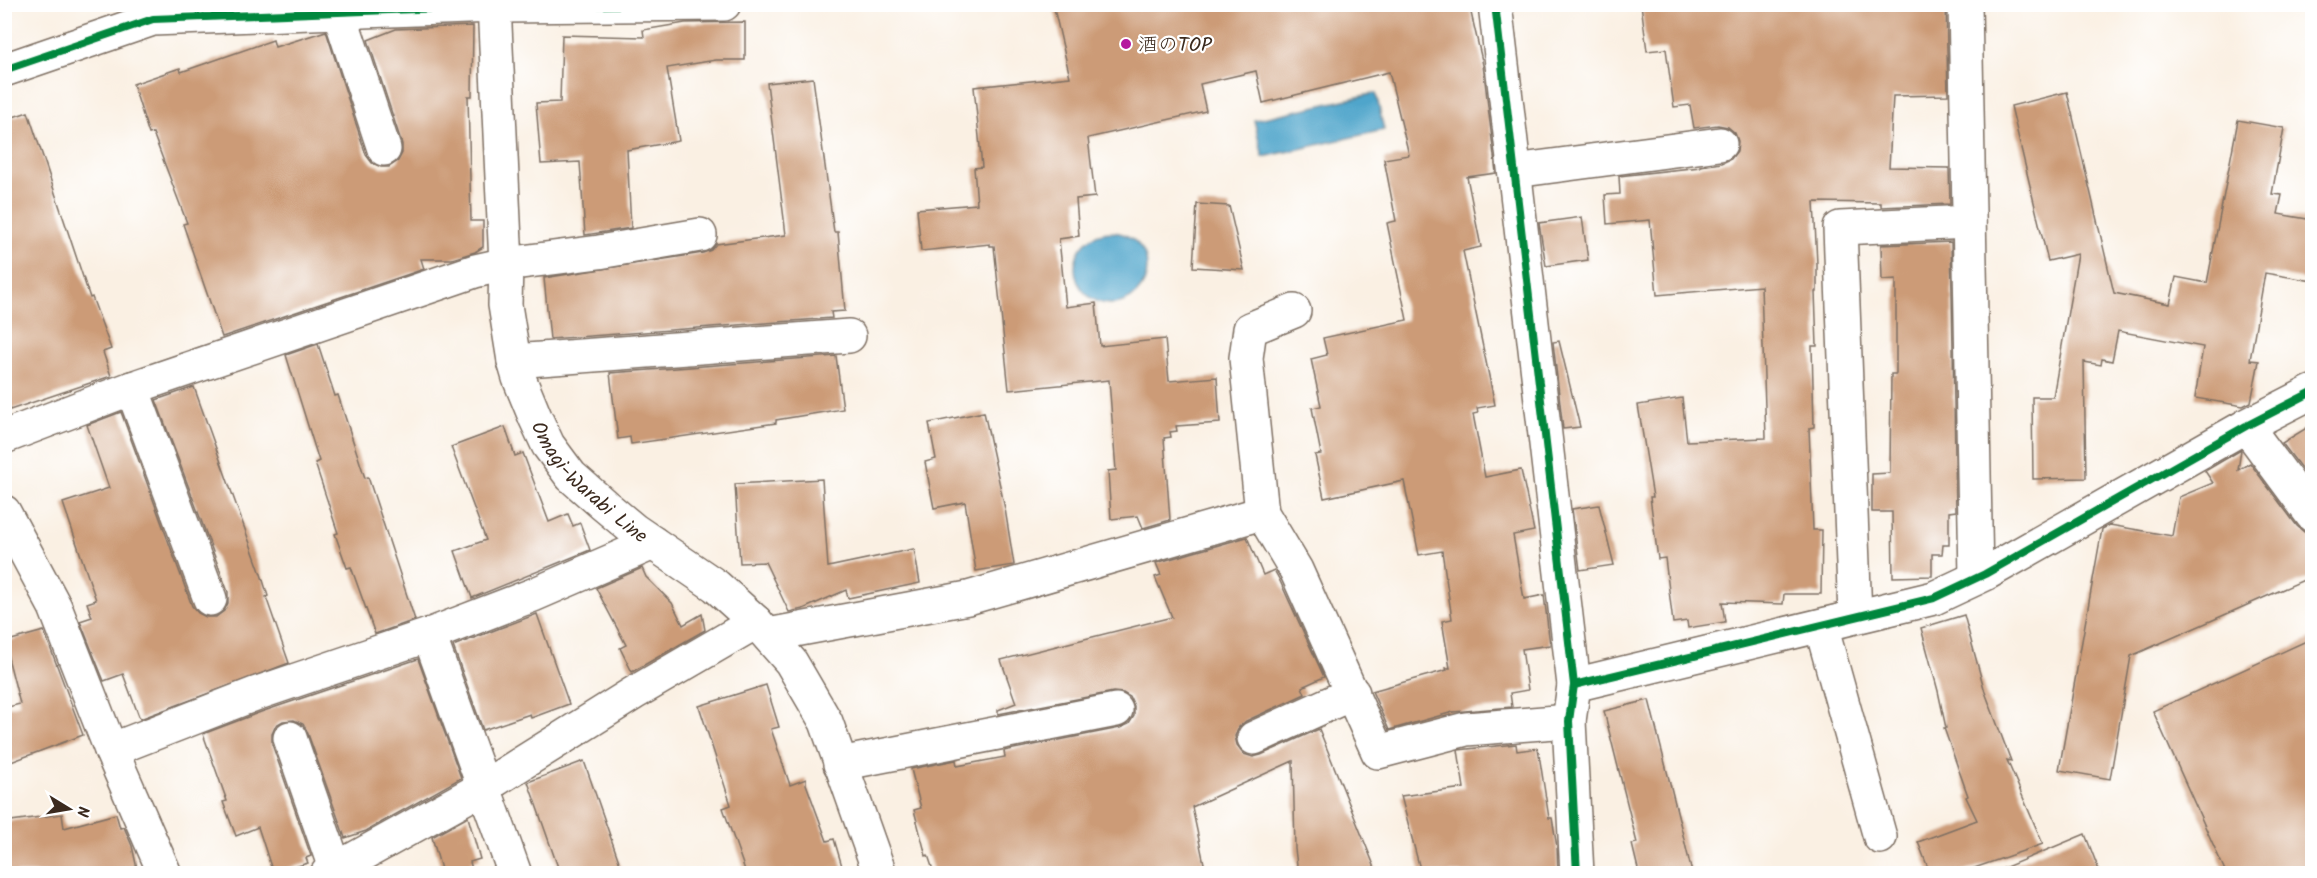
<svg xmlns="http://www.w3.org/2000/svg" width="2317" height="878" viewBox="0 0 2317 878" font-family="Kalam,'Klee One',sans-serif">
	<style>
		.water { fill: #4fa5cb; stroke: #456874; stroke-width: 1.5 }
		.building { fill: #cc9b77 }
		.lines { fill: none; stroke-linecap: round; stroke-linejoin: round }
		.minor-casing { stroke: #7e6f63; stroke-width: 36 }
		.major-casing { stroke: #7e6f63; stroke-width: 36 }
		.minor { stroke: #fff; stroke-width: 33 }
		.major { stroke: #fff; stroke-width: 33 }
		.cycleway-casing { stroke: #fff; stroke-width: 11 }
		.cycleway { stroke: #00873e; stroke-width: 8 }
		.poi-dot { fill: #b5179e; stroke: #fff; stroke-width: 2 }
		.labels { text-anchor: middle; stroke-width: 4.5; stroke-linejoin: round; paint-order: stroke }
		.poi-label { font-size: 20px; fill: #3b2a1e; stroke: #fff; text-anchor: start }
		.street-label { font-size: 20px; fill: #3b2a1e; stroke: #fff }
	</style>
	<rect width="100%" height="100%" fill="#fff"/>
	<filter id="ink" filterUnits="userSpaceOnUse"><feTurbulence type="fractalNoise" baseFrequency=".0167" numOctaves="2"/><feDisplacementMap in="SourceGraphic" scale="12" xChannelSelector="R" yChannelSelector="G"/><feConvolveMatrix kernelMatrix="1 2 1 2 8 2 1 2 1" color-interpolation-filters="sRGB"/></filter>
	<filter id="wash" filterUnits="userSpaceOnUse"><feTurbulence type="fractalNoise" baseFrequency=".008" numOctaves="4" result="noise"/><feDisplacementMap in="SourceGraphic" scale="24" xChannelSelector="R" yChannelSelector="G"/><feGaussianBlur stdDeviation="1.35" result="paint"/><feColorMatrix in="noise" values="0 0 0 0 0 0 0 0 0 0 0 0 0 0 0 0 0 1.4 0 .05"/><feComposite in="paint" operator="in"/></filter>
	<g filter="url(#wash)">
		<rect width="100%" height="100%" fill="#faf0e3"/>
		<g class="water">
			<path d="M1376,93l8,37 -121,27 -9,-37z"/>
			<circle cx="1111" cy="268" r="36"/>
		</g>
		<g id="blocks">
			<g class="building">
				<path d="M1053,4h416l14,61 13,108 -29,4 14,70 -18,4 32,154 -18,3 1,5 -5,1 12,63 36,-7 13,61 -21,4 11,64 20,-4 6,50 -28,4 6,41 -18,3 2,14 -59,5 -64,18 -17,-39 75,-21 -1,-2h4l-8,-47 10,-2 -10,-68 -23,4 -15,-74 -80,17 -9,-43 6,-1 -9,-46 9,-2 -10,-47 16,-4 -4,-17 84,-18 -20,-97 9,-2 -12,-62 25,-4 -20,-83 -126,31 -7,-32 -56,13 6,27 -118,27 7,59 -19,2 3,37 -20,3 7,68 30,-4 4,43 65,-7 4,42 48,-4 3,46 -44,3 1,5 -7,1 1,5 -7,1 6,82 -27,8 -5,-12 -27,3 -3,-48 8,-1 -7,-90 -100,10 -15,-144h-4v-2l-69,7 -4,-42 60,-5 -3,-36 8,-1 -8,-80 96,-10z"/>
				<path d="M1641,4h305l2,91 -55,1 -4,71 60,1 1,36 -69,3v-4l-67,-1 3,62v28h-2l2,54h-5l2,81 -5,1 4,102h9l-1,64h-37l-1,10 -61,-2 3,20 -37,6 -1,-7 -14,2 -8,-65 -7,1 -8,-62h3l-15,-92 44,-7 5,43 79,-3 -5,-152 -104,9 -7,-75 -43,4 -2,-29 15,-1 -1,-18 81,-9v-1l22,-3 9,-4 6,-8 1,-10 -3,-8 -7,-6 -10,-2 -24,3 -4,-23 -16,2 -8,-58 -19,2z"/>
				<path d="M745,22v38h-29l-49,8 12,73 -52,9 4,78 -46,7 -5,-73 -39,2 -5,-61 24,-1 2,-67 82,2 -1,-7 42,-7z"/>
				<path d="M473,26l-1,70h-4l3,125h12v26l-8,5 -23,7h-31l3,10 -202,68 -39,-113 4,-1 -34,-90 -4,1 -16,-50 47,-16 1,4 92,-32 2,7 51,-16 40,124 6,8 9,4h8l9,-6 4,-8v-9l-34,-104 28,-11z"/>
				<path d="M813,78l21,154h4l7,79 -14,1 1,6 -282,21 -6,-61 159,-25 8,-3 5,-6 70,-9 -19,-152z"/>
				<path d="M2067,92l47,201 56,11 6,-27 31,6 31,-163 46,8 -12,66 10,1 -4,19 35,6v61l-48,-8 -15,87 9,1 -8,41 -8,4 -48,-8 8,-51 -85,-16 -6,30 -10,-2 -1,6 -17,-3 2,116 -53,1 -1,-82h21l25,-143 -30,7 -37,-155z"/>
				<path d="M28,112l62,186 2,-1 19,52 -8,3 8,24 -107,36v-292z"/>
				<path d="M1197,204l32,2 15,64 -51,-3z"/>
				<path d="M1582,217l6,43 -42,6 -7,-43z"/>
				<path d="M1951,242l5,269 -7,1v33h-6l-1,9h-10v22l-39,1 -1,-65h-20v-38l18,-1 1,-99h5v-95l-14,1 -1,-35z"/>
				<path d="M1559,341l21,86 -17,2 -10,-87z"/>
				<path d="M318,344l17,52 3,-1 27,83 3,-1 47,143 -40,14 -24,-67 -4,1 -12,-34 3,-1 -23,-70 4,-2 -33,-106z"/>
				<path d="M836,356l7,53 -67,11v3l-145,21 -1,-7 -12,2 -8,-66z"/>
				<path d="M194,387l68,190 6,19 -2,1 23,66 -149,56 -17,-45 -19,7 -24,-60 12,-4 -5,-14 9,-3 -33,-97 46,-15 -22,-63 34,-13 71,194 6,7 8,4h10l8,-6 4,-8v-11l-72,-192z"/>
				<path d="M984,412l21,97 9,56 -38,6 -11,-69 -31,6 -9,-46 11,-3 -7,-36z"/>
				<path d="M2313,424v60l-31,-41z"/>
				<path d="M505,427l10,29 8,-3 26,69 19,-8 5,12 7,-3 10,27 -118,48 -17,-47 31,-11 -35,-93z"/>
				<path d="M2241,450l-3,20 12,-7 47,63 7,6 9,1v43l-182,80 -21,123 -51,-9 43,-241 8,-4 62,11 7,-39 34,-14 -8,-12z"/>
				<path d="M822,479l6,88 86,-18 6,34 -72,15 -2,-8 -43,19 -14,3 -24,-50 -25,1 -5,-79z"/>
				<path d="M1599,505l15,60 -34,5 -8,-61z"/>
				<path d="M1247,537l16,38 11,-5 5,9 45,98 -22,10 3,7 -59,27 -7,6 -4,9 2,9 7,9 9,3 8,-2 58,-26 58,144h-79l-3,-24 -2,-88 -101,46 14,66h-272l-6,-18 -2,1 -12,-46 7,-2 -10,-39 45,-9 1,6 48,-9 -1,-6 116,-23 9,-4 5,-8v-10l-4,-9 -7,-4 -10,-1 -115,22v-4l18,-7 -15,-43 171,-43 -17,-40 6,-2 -5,-12z"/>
				<path d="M642,568l4,9 26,26 11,22 19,-11 3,16 -73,42 -12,-24 6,-3 -30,-57z"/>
				<path d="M537,614l32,90 -38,14 -1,-4 -47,16 -30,-84z"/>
				<path d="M1964,615l21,77 26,69 -4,-1 36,84 -83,29h-30l-12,-31 59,-22 -11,-23 2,-1 -24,-68h2l-8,-37 -17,-63z"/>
				<path d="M44,631l39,104 -72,27 -7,-23v-31l16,-4 -16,-62z"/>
				<path d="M2313,638v235h-87l-73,-162z"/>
				<path d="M418,659l43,119 -95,53 -21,7 -38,-107 -4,-7 -9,-4 -11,1 -7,4 -4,9v10l39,112 -5,2 2,5 -35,10 -15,-46 -22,9 -13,-34 4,-1 -24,-67 58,-22z"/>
				<path d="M766,685l13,42 -8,2 19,56 16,-6v5l21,57 7,-2 10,34h-98l-23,-65 8,-3 -32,-99z"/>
				<path d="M1649,700l34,135 9,38h-53l-7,-29 5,-1 -33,-132z"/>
				<path d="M1516,744l1,7 21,-3 11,70h3l5,29 1,26h-137l-20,-77 63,-8 -6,-38z"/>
				<path d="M584,761l39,112h-63l-32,-91z"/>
				<path d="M62,814l2,14 52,-14 4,14 4,-1 8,19 6,27h-134v-51z"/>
				<path d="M468,817l12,42 -10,3 3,11h-31l-10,-36z"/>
				<path d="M2085,834l15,39h-108z"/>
			</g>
		</g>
	</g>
	<g filter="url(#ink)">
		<use href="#blocks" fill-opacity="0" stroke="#7e6f63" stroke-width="1.5"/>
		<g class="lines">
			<g class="minor-casing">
				<g id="minor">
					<path d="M1495,4l79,681 -5,36 8,153"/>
					<path d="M1965,4l11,573"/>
					<path d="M339,12l45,137"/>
					<path d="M4,70l149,-51 341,-13 230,-2"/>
					<path d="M1515,171l205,-27"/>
					<path d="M1294,311l-44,18 -4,29 16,155 34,57 82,182 88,-23 103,-8"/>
					<path d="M514,361l335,-25"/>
					<path d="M132,388l78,211"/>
					<path d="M2246,426l66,89"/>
					<path d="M4,437l128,-49 343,-117 31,-7 93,-12 101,-17"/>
					<path d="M4,512l51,95 56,143 54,124"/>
					<path d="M1855,616l-15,-388 129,-6"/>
					<path d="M1821,626l59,211"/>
					<path d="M429,635l86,239"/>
					<path d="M768,635l200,-37 294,-85"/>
					<path d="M1574,685l360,-87 51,-24 261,-148 66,-34"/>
					<path d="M290,738l45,130"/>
					<path d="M1254,738l99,-45"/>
					<path d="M111,750l144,-56 174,-59 104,-40 120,-52"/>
					<path d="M840,764l276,-54"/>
					<path d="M327,874l157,-87 150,-94 122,-71"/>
				</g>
			</g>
			<g class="major-casing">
				<g id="major">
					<path id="s1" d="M494,4l12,260 -1,41 9,56 5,17 16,39 13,28 23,31 33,29 30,25 82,56 40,36 35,40 35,60 54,152"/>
				</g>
			</g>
			<use href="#minor" class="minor"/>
			<use href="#major" class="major"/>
			<g class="cycleway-casing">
				<g id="cycleway">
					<path d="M1495,4l79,681 -5,36 8,153"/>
					<path d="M4,70l149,-51 341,-13 230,-2"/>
					<path d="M1574,685l360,-87 51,-24 261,-148 66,-34"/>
				</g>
			</g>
			<use href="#cycleway" class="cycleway"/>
		</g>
	</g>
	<circle class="poi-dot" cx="1126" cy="44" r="6"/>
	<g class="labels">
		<g class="poi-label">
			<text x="1138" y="51">酒のTOP</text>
		</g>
		<g class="street-label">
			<text dy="7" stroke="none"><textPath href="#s1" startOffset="504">Omagi-Warabi Line</textPath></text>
		</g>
	</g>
	<rect width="2317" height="878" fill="none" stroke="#fff" stroke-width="24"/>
	<g transform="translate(69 809) rotate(101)" stroke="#ffffff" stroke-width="4.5" paint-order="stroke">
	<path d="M0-4.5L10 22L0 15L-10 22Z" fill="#3b2a1e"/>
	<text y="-9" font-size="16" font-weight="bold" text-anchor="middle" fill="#3b2a1e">N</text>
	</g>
</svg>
